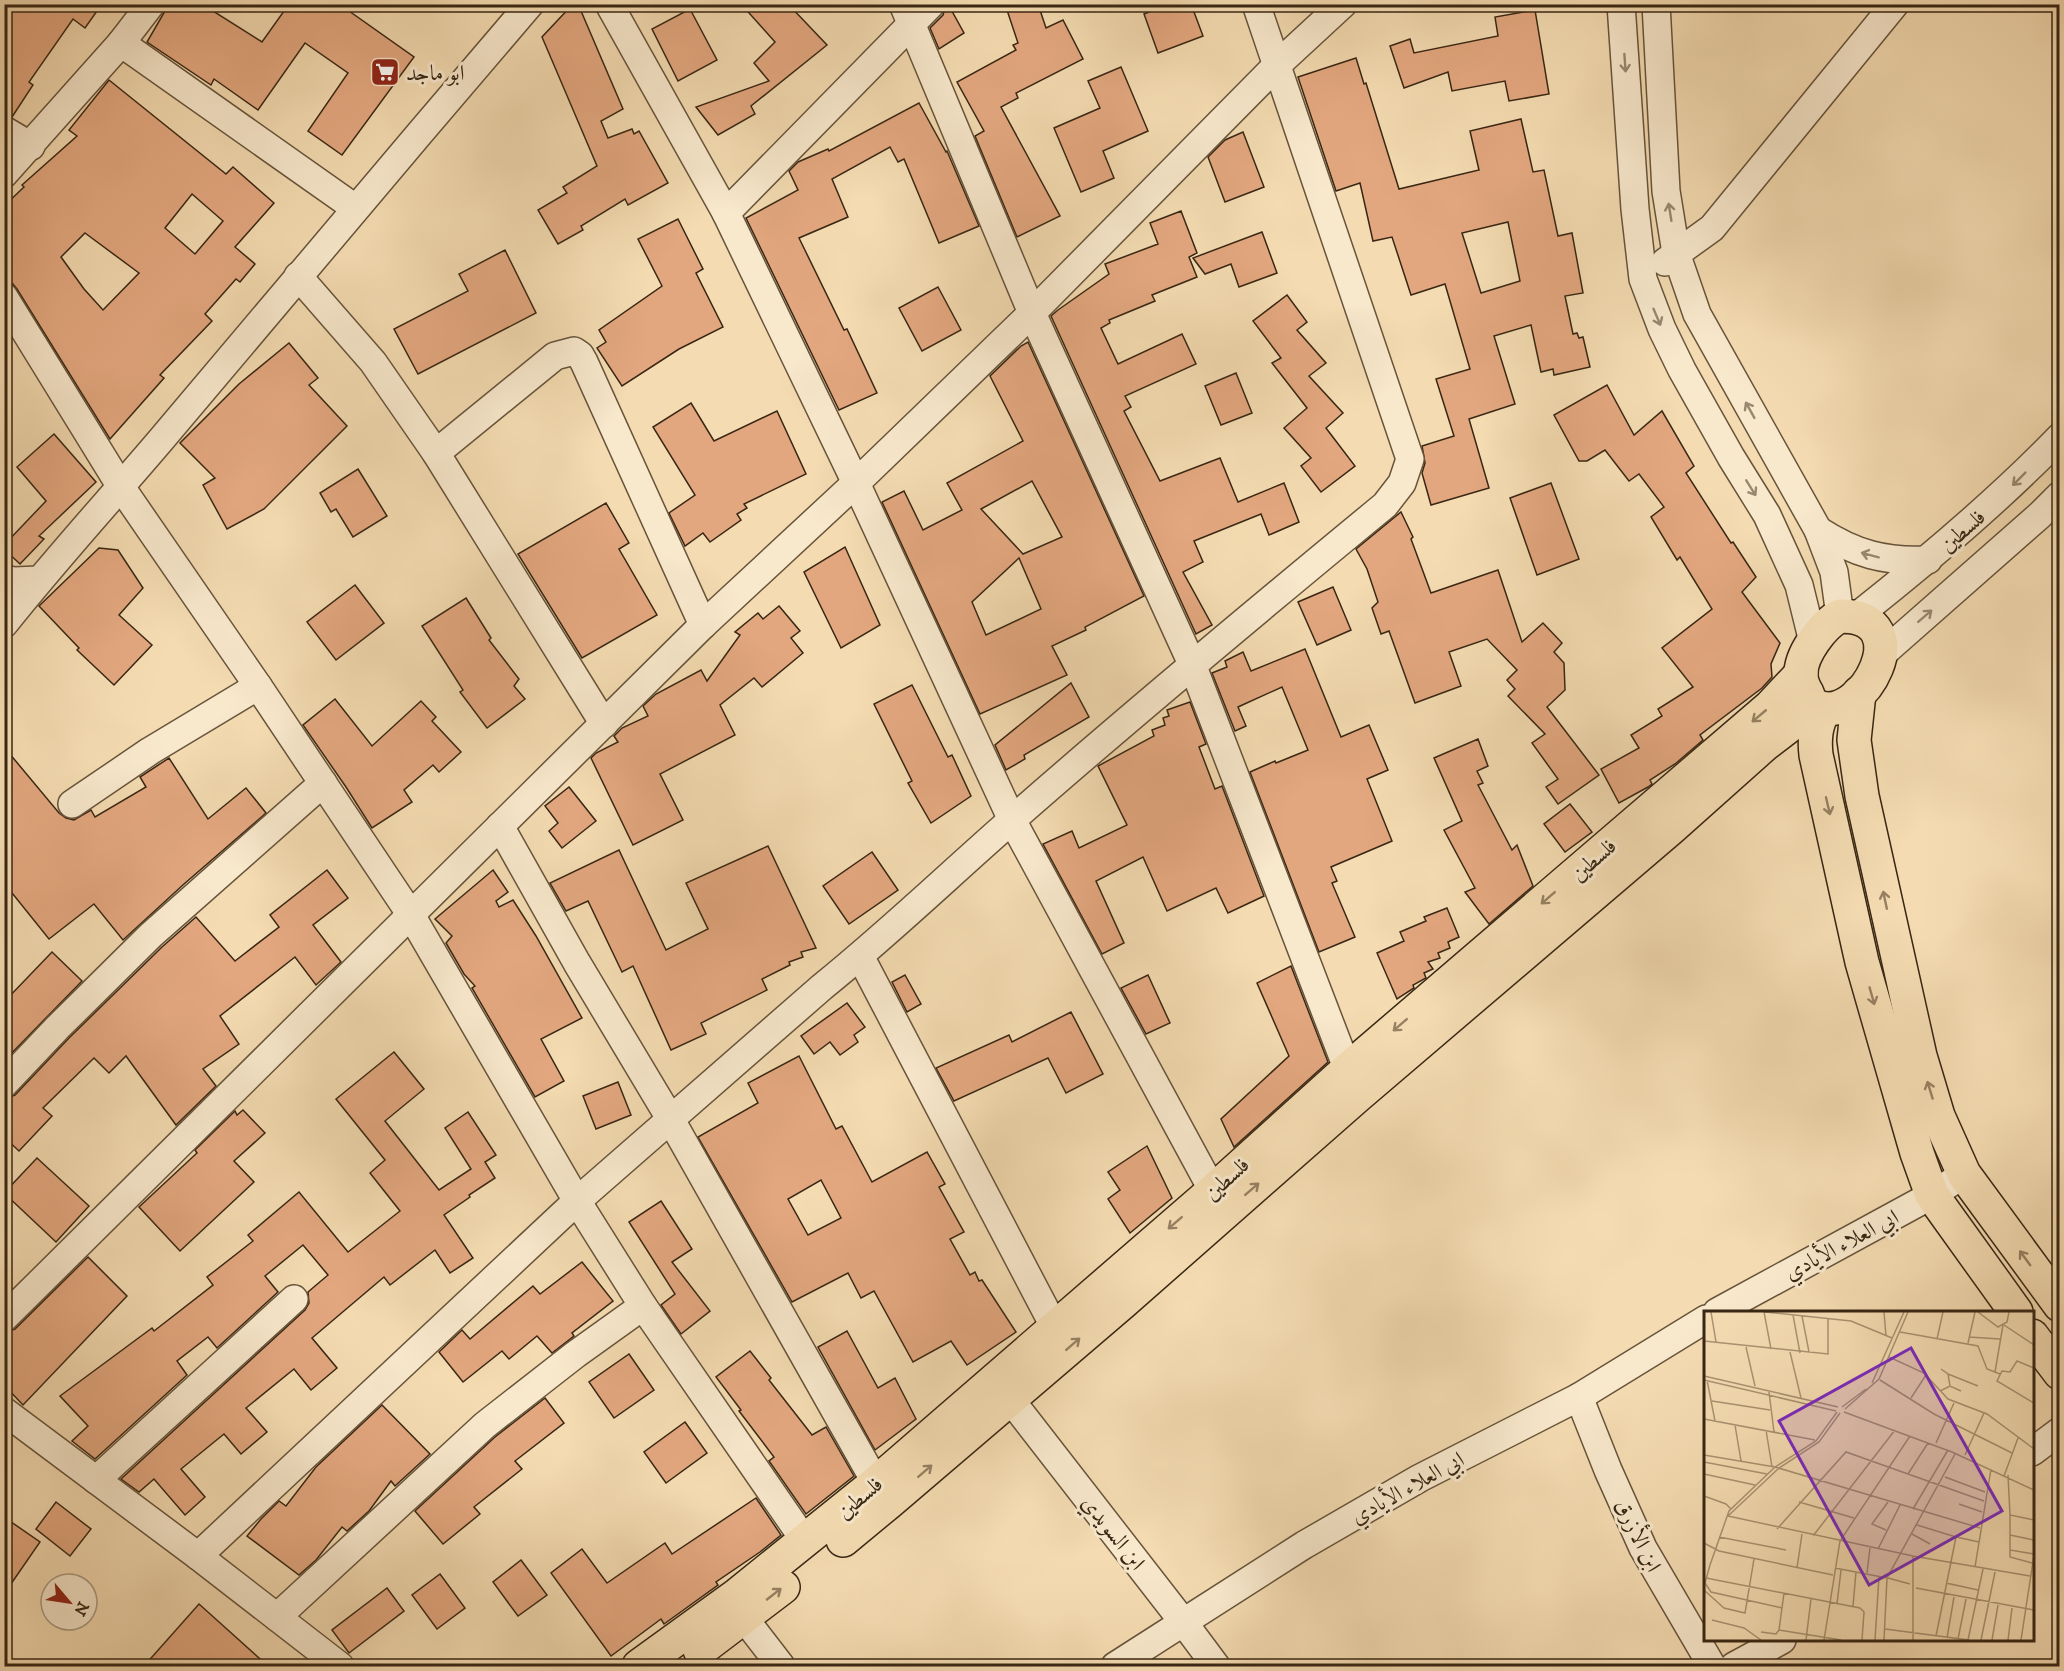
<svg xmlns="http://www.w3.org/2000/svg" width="2064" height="1671" viewBox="0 0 2064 1671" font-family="'IM FELL DW Pica',Amiri,serif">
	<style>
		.building { fill: #e3a77f; stroke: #382714; stroke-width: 1.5; fill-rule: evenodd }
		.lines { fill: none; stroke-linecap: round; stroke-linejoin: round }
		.minor-casing { stroke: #67543b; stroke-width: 30 }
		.major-casing { stroke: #382714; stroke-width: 36 }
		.minor { stroke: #f8e8cc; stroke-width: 27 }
		.major { stroke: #f4dbb1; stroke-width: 33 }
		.oneway { stroke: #988870 }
		.oneway2 { stroke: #968162 }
		.labels { text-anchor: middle; stroke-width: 6; stroke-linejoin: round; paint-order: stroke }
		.poi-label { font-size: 22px; fill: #382714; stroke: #f8e8cc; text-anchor: start }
		.street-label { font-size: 22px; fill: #382714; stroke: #f8e8cc }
		.inset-road { fill: none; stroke: #a99372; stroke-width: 1.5 }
		.view { fill: #7b2cbf; fill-opacity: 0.15; stroke: #7b2cbf; stroke-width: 3 }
		.inset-edge { fill: none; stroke: #382714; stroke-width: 3 }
	</style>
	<rect width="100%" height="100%" fill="#f4dbb1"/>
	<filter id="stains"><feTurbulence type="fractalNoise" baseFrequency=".00333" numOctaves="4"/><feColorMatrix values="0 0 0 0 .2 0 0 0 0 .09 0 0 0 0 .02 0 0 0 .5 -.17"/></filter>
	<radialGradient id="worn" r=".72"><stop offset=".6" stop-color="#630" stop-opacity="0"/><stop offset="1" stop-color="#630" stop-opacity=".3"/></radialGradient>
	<g class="building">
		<path d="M4,4h98l-17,24 -12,-9 -44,63 4,3 -21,32 -8,-3z"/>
		<path d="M169,4h33l60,38 27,-38h50l75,53 -72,98 -34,-24 40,-58 -43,-30 -47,67 -44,-31 -3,6 -64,-43z"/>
		<path d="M573,4h5l45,105 -22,12 7,17 24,-9 2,5 5,-3 29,52 -40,22 -3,-6 -44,27 2,4 -25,14 -20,-34 29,-17 -4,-6 34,-21 -55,-129z"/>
		<path d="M741,4h47l39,41 -76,61 4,8 -37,21 -22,-28 73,-26 -15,-18 21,-21z"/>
		<path d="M946,4h2l16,29 -25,16 -9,-21 13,-13z"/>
		<path d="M1005,4h33l8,24 17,-8 20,39 -67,34 2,5 -17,9 59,109 -43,21 -42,-101 9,-5 -27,-49 59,-32 -3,-5 5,-2z"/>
		<path d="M1169,4h22l12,32 -45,17 -14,-39z"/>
		<path d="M690,9l27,51 -39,21 -26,-52z"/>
		<path d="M1535,10l14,84 -40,7 -4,-20 -53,10 -4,-19 -44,16 -14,-42 20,-7 4,14 84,-17 -3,-19z"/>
		<path d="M1356,58l8,26 2,-1 33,106 80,-19 -9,-39 51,-12 12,53 11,-2 14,66 14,-3 11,60 -18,3 8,38 4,-1 2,5 4,-1 7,30 -36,8 -1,-6 -12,3 -10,-47 -37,11 21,68 -46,15 20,69 -58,17 -9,-32 3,-10 -3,-17 32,-10 -18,-57 34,-10 -25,-85 -34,11 -19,-58 -19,4 -13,-58 -24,8 -38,-114zM1508,222l12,59 -39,12 -19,-60z"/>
		<path d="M1121,67l27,64 -45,20 11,27 -33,14 -27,-64 46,-20 -12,-27z"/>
		<path d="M109,80l117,94 7,-7 41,36 -39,44 20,17 -15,18 -4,-3 -31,35 7,7 -52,54 4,3 -54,61 -93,-150 -5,-6 -8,-2v-75l20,-19 -2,-2 55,-49 -8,-6zM192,194l31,27 -28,33 -30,-26zM85,233l54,40 -36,37 -19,-21 -23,-32z"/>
		<path d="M919,103l27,49 1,-1 32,75 -40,17 -35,-84 -6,3 -8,-15 -58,32 16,38 -49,21 45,92 3,-1 30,64 -38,17 -93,-192 52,-28 -9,-19 9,-9 30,-13 1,2z"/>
		<path d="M1243,132l21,55 -39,15 -17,-45 17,-17z"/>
		<path d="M1181,211l16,42 -8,4 8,20 -45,18 3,6 -46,19 1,3 -9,5 17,36 64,-30 14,30 -71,32 6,11 -7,4 36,70 60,-23 18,44 46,-19 15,39 -30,13 -8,-21 -67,27 9,21 -20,10 29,53 -16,9 -145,-318 7,-6 51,-36 -4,-10 53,-20 -8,-21z"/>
		<path d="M678,219l25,50 -7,4 27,54 -44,22 -57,37 -25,-38 9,-6 -7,-12 63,-44 -24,-47z"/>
		<path d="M1262,232l15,41 -38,14 -8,-23 -26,10 -12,-16z"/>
		<path d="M505,250l31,63 -118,61 -24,-45 74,-38 -9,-17z"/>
		<path d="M938,287l23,43 -39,21 -23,-43z"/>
		<path d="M1287,295l20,27 -10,8 29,33 -17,13 34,37 -17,15 29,38 -34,26 -20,-26 10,-8 -27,-30 23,-20 -35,-45 9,-5 -28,-37z"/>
		<path d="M1028,342l116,254 -59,31 1,3 -34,16 15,29 -87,39 -98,-212 22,-11 19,39 39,-20 -15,-27 76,-42 -33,-65 31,-30zM1032,481l30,56 -39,17 -42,-45zM1019,558l22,51 -55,26 -14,-33z"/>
		<path d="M289,343l29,35 -9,7 38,41 -83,83 -37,20 -24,-44 12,-7 -35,-35 59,-59z"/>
		<path d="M1236,373l16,40 -31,12 -16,-39z"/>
		<path d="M1607,385l27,50 28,-24 32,55 -8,7 45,70 2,-1 23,35 -14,15 38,51 -9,21 1,13 -10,11 -62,47 3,5 -28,24 -25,16 2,4 -4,3 -29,16 -18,-34 38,-21 -8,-13 31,-19 -4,-7 35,-22 -31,-39 50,-39 -32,-52 -3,3 -26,-43 13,-10 -25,-33 -10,7 -24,-31 -18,11h-8l-25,-46z"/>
		<path d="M691,403l23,38 63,-30 29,63 -62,30 3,4 -10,6 4,6 -31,22 -7,-9 -18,13 -16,-33 26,-18 -42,-68z"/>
		<path d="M54,434l42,48 -57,54 5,3 -24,25 -16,-15v-4l42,-44 -29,-34z"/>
		<path d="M358,469l29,47 -34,21 -17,-28 -5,3 -11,-19z"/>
		<path d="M1551,483l28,76 -42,16 -27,-77z"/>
		<path d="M606,503l23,40 -10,6 38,66 -75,43 -64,-104z"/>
		<path d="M1401,512l12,25 -2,2 20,54 67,-23 24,72 21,-19 19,20 -8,9 10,11 1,27 -18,17 52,68 -41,29 -12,-17 12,-8 -26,-36 13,-9 -37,-38 7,-7 -8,-9 10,-10 -30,-31 -38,13 12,34 -46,17 -26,-72 -8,3 -9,-26 6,-6 -11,-33 -11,-20z"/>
		<path d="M845,547l35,78 -39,23 -37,-76z"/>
		<path d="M99,548l19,2 25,38 -24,27 33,30 -38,40 -37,-35 2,-2 -40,-42z"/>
		<path d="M355,585l29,38 -48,37 -29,-38z"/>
		<path d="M1333,587l18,43 -34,15 -19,-43z"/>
		<path d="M466,598l25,40 -2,2 30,39 -5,7 11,13 -38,29 -27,-36 3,-2 -41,-64z"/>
		<path d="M779,606l21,25 -9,7 12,15 -41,34 -8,-9 -34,27 15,30 -75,39 23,46 -50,25 -42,-87 5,-5 22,-11 -4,-6 8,-8 26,-12 -5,-10 13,-12 45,-24 6,11 33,-46 -5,-3 23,-19 5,6z"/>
		<path d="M1305,649l36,88 28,-12 19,45 -21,9 25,62 -61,26 6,14 -5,2 23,54 -36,15 -69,-180 25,-11 1,2 32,-13 -26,-63 -44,20 8,19 -11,5 -23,-58 15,-6 -2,-6 18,-9 8,19z"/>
		<path d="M1071,683l18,34 -65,38 1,4 -19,11 -11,-25z"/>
		<path d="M912,685l36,72 4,-2 19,41 -40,27 -23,-40 4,-2 -38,-77z"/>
		<path d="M335,699l37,47 49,-45 15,16 -4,4 29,31 -22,20 -6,-7 -29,25 8,12 -40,26 -26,-41 -43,-62z"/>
		<path d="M1190,702l16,42 -7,3 16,42 7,-3 42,110 -36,17 -12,-25 -49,23 -24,-54 -47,24 28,62 -22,11 -59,-110 29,-13 7,17 48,-23 -29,-59 56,-30 -2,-6 13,-5 -2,-7 6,-2 -2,-6z"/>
		<path d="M1478,739l10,27 -11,5 6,12 -5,2 34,65 5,-5 16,41 -44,38 -24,-32 10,-4 -31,-58 18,-9 -28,-63z"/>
		<path d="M4,747l55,66 7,5 8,2 17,-10 4,7 51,-30 -6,-10 29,-19 39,61 38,-31 20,25 -82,71 -61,56 -29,-36 -45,35 -45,-56z"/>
		<path d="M569,787l27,34 -34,27 -13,-17 9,-8 -13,-17z"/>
		<path d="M1570,804l22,28 -27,20 -21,-28z"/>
		<path d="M768,846l48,102 -15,4 2,5 -14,5 1,3 -28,14 5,11 -66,33 5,11 -35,16 -38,-84 -11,6 -34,-71 -22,10 -16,-28 69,-33 47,100 42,-21 -22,-46z"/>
		<path d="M872,852l26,38 -49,34 -26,-38z"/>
		<path d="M327,870l21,28 -35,27 28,37 -25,23 -21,-28 -75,59 19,28 -36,25 13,17 -40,39 -50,-69 -17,17 -15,-15 -51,50 9,8 -33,35 -15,-14v-38l11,-4 54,-57 93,-91 34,-30 39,44 44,-34 -9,-12z"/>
		<path d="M493,870l15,22 -12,9 3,6 14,-7 23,36 46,82 -41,21 23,42 -29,16 -63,-109 3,-2 -11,-12 -18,-31 6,-7 -17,-17z"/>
		<path d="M1447,908l12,29 -11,5 2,6 -12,5 2,5 -12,4 5,7 -9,4 2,5 -13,7 1,3 -17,11 -20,-46 27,-12 -4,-9 26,-11 -2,-4z"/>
		<path d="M52,952l30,29 -78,80v-59z"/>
		<path d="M1291,966l37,96 -94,85 -13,-28 68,-63 -32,-73z"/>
		<path d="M905,975l16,29 -14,8 -15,-30z"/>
		<path d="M1148,975l22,48 -24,11 -25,-46z"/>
		<path d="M847,1003l18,24 -11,8 4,7 -18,13 -10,-13 -16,12 -13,-18z"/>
		<path d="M1071,1012l32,62 -37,19 -18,-35 -94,43 -18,-33 73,-33 3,7z"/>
		<path d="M394,1052l30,37 -39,32 54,69 32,-21 -26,-41 23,-16 28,43 -11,7 10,16 -26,17 1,2 -26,18 29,43 -23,15 -15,-23 -45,35 -6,-8 -72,61 25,30 -26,22 -17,-21 -48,39 21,24 -26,22 -17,-20 -43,35 24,28 -20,18 -31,-36 -15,13 -18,-13 184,-169 4,-7 -1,-11 20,-17 -25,-30 -38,31 13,16 -61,56 -9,-11 -31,24 10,14 -92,84 -23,-18 16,-15 -28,-30 92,-68 2,3 59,-46 -6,-8 46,-36 -5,-6 51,-43 49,60 52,-41 -30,-38 15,-13 -49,-61z"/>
		<path d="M799,1056l37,73 6,-3 30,56 55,-30 18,32 -6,3 25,45 -14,7 20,36 5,-3 4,9 3,-1 34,52 -49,33 -16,-24 -38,21 -39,-71 -13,7 -13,-25 -56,29 -94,-165 60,-34 -10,-20zM821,1180l20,38 -33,17 -20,-36z"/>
		<path d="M618,1082l13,33 -35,14 -13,-33z"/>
		<path d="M243,1110l22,23 -31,28 20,21 -74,69 -41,-44 58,-54 -2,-3 40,-39 2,4z"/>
		<path d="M1147,1146l25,52 -42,35 -22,-34 12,-9 -12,-18z"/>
		<path d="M37,1158l52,48 -33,36 -52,-49z"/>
		<path d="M661,1201l31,48 -20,13 38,49 -29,23 -20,-29 14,-11 -46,-72z"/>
		<path d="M88,1257l39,39 -104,109 -19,-20v-52l11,-4z"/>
		<path d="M582,1262l31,39 -41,32 2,3 -22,17 -15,-17 -28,23 -7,-8 -39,31 -24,-30 23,-22 8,9 63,-53 7,8z"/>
		<path d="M847,1331l31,57 17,-10 21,41 -41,31 -57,-103z"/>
		<path d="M750,1351l21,27 -2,2 43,55 14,-8 28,49 -48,38 -37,-53 5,-4 -35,-46 2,-1 -25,-33z"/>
		<path d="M629,1354l25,36 -40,28 -25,-36z"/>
		<path d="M545,1398l19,25 -49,38 7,8 -48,38 6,7 -37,30 -28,-33 80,-74z"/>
		<path d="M382,1405l48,49 -35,32 -4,-5 -22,30 -22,20 -5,-4 -26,33 -17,15 -52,-39 14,-17 18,-18 7,5 30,-39z"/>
		<path d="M685,1422l22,31 -41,30 -22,-31z"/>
		<path d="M756,1498l25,37 -21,17 -44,30 2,3 -54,39 -3,-5 -50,37 -60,-83 31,-24 25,34 58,-40 7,11z"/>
		<path d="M56,1502l35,27 -21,27 -34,-27z"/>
		<path d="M4,1517l36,25 -36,52z"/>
		<path d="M521,1560l26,35 -29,21 -25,-34z"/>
		<path d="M440,1574l25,34 -28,21 -25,-34z"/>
		<path d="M387,1588l17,23 -55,42 -17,-23z"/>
		<path d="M199,1604l69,62h-124z"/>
	</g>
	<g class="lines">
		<g class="minor-casing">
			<g id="minor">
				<path d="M609,4l117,209 130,270 156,337 201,371"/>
				<path d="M903,4l129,309 160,351 162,422"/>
				<path d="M1621,4l14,205 8,70 19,50 20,41 49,87 36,58 32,70 14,57"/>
				<path d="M1656,4l10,187 10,62 21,61 121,216 16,42 6,44"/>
				<path d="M121,43l234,165"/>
				<path d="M4,130l27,16"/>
				<path d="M4,174l117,-131 30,-39"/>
				<path d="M726,213l205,-209"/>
				<path d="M1665,262l47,-34 183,-224"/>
				<path d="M298,276l75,86 63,91 168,271"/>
				<path d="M4,297l117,190 137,199 153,229 166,286 66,105 162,235"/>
				<path d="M436,453l119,-97 19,-5 6,4 4,7 119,263"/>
				<path d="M1818,530c37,24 67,32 110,30"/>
				<path d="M4,579l10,2 25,-1"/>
				<path d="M1857,616c71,-56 140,-114 203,-179"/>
				<path d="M4,624c50,-63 104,-122 156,-183 123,-147 246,-292 370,-437"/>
				<path d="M1881,655l159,-140 20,-20"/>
				<path d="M72,804l78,-53 108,-65"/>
				<path d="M500,826l77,137 94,157 205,363"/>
				<path d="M860,956l195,372"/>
				<path d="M4,1084l54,-57 93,-92 172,-152"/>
				<path d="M1717,1312l215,-117 32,-21"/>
				<path d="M4,1318l699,-693 153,-142 176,-170 245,-248 66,-61"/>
				<path d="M1579,1397l29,73 35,78 69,118"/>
				<path d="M1010,1399l174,224 32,43"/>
				<path d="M4,1411l194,145 142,110"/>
				<path d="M2032,1452l28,-21"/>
				<path d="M96,1480l198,-181"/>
				<path d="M198,1556l379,-355 245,-214c66,-53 127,-112 191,-168 122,-107 247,-211 372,-314l17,-22 8,-24 -154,-455"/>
				<path d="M277,1617l208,-192 91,-71 67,-48"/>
				<path d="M744,1618l37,48"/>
				<path d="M1115,1666l189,-121 116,-67 159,-81 127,-78"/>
				<path d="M1734,1666l48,-26"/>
			</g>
		</g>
		<g class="major-casing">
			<g id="major">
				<path d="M1840,616c82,0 22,109 -22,91 -6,-2 -9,-8 -11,-14 -3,-5 -6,-12 -6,-18 -1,-20 22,-51 39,-59z"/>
				<path d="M1859,693l-5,47 8,56 58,260 18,60 26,58 96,131"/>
				<path d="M1824,709c-8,16 -10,28 -8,46l46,207 55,191 15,42 84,117"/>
				<path d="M2032,1336l28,37"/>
				<path d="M843,1540l46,-38 234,-200 234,-206 314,-268 93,-83 51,-39"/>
				<path d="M700,1650l83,-63"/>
				<path d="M639,1666l98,-71 139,-112 337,-292 134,-121 423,-363 31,-33"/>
			</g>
		</g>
		<use href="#minor" class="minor"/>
		<use href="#major" class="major"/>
	</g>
	<defs><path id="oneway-shaft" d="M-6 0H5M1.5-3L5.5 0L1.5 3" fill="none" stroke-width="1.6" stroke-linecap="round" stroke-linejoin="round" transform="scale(1.5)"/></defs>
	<g class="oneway">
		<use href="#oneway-shaft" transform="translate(1625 63) rotate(86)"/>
		<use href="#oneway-shaft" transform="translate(1670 212) rotate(-99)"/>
		<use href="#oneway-shaft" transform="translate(1657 317) rotate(67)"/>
		<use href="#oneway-shaft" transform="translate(1750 410) rotate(-119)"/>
		<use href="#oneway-shaft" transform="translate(2019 479) rotate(135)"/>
		<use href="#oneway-shaft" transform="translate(1751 488) rotate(58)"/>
		<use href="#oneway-shaft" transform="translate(1870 555) rotate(-165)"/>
		<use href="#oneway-shaft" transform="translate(1925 616) rotate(-41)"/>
	</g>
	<g class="oneway2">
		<use href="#oneway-shaft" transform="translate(1759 716) rotate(140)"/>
		<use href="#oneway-shaft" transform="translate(1828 806) rotate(77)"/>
		<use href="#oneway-shaft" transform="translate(1548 898) rotate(139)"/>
		<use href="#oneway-shaft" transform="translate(1885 900) rotate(-102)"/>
		<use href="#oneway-shaft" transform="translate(1872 996) rotate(74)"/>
		<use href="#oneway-shaft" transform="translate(1400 1025) rotate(139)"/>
		<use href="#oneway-shaft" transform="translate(1930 1090) rotate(-107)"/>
		<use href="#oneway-shaft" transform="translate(1252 1189) rotate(-41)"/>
		<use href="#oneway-shaft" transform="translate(1175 1223) rotate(139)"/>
		<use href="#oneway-shaft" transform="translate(2025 1258) rotate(-126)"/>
		<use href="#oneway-shaft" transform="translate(1073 1344) rotate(-41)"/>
		<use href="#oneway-shaft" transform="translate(925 1471) rotate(-41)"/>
		<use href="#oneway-shaft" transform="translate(774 1594) rotate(-38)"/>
	</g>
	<defs>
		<g id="supermarket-square" transform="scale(1.5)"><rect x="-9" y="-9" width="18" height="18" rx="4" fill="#8f2418" stroke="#f8e8cc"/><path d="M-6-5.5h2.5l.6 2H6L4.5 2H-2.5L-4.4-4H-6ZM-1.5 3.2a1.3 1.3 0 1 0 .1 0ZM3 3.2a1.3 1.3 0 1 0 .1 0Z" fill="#fff"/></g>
	</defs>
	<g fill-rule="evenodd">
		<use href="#supermarket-square" x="385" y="72"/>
	</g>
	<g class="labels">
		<g class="poi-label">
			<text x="406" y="80">ابو ماجد</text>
		</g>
		<g class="street-label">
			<text transform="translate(1962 530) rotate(-41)" y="8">فلسطين</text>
			<text transform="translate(1593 859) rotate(-41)" y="8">فلسطين</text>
			<text transform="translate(1226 1178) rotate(-42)" y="8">فلسطين</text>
			<text transform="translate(1841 1244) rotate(-28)" y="8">ابي العلاء الأيادي</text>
			<text transform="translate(1407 1487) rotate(-29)" y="8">ابي العلاء الأيادي</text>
			<text transform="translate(859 1497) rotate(-40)" y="8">فلسطين</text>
			<text transform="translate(1114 1532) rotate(52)" y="8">ابن السويدي</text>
			<text transform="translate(1639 1535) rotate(64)" y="8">ابن الأزرق</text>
		</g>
	</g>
	<g transform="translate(1704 1311)">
		<rect width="330" height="330" fill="#f4dbb1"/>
		<path class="inset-road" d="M7,1l5,30M60,1l7,37M61,1l86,9 41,17M180,1l2,24M274,1l20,15 9,-5 2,-10M89,4l7,38M98,5l7,36M300,14l30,20M196,21l78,14 9,23 13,5M265,26l31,2M233,28l6,-27M0,30l124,13v-35M264,32l7,-31M42,36l9,39M86,41l11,46M185,46l35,16 24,26 39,15 47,35M237,58l7,5 2,12M291,61l8,-47M244,63l30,12M0,65l134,31M0,69l132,31M3,69l8,41M176,69l54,34 78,39M168,72l32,-71M236,80l10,-5 11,5M65,81l5,40M207,87l15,-23M8,90l58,9M330,92l-37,-22 5,-10 8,1 7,-11 17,7M138,96l24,-18M141,98l34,-30 29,-67M140,101l108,40 82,38M0,108l111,21M31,114l6,36M62,119l6,37M232,132l18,-40M0,144l71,12 205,61M261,144l19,-42M0,151l63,12M0,163l51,11M204,163l20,-31M304,164l2,40 24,5M300,165l14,-38M241,166l40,15M0,185l22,8 5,5M95,191l55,16M255,193l23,8M209,198l35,-59M306,204v42l22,6M24,205l185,40 117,20M24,205l51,-48 40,-26 21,-29M213,214l39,12M73,218l69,-77 138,49M182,219l-14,-6 16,-22M208,223l18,10M306,224l24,5M109,225l82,-106M15,226l67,13M0,232l15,8 114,24M174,238l22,-44M306,239l24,4M271,256l16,-98M93,257l5,-34M131,257l52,10M163,262l3,-25M2,267l154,30 4,4 -2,28M184,267l22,6M242,272l32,7M212,277l118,22M0,279l20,18 21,5 9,-54M133,293l4,-34M149,295l3,-34M78,297l-71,-16 -6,-9 5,-18 19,-54 46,-44 41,-26 21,-29M8,309l32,8 17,12M181,318l84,11M75,319l5,-37M57,321l15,2 3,-4 62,10M232,325l20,-99 23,5M243,327l7,-41M254,328l8,-40M102,329l5,-41M120,329l16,-99 70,-105M171,329l4,-64M180,329l3,-62 68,-124M209,329v-84M264,329l15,-71M277,329l14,-68M288,329l6,-35M304,329l4,-32M317,329l13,-85"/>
		<path class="view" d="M207,37l91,163 -133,74 -90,-164z"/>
		<rect width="330" height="330" class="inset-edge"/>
	</g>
	<rect width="2064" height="1671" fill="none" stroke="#f4dbb1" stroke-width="24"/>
	<rect x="6" y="6" width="2052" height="1659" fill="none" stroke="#382714" stroke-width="3"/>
	<rect x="12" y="12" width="2040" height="1647" fill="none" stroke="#382714" stroke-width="1.5"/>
	<g transform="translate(69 1602) rotate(119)"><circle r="28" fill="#f8e8cc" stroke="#ab9b82" stroke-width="1.5"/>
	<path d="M0-4.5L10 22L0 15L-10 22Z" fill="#8f2418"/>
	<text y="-9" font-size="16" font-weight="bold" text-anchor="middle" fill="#382714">N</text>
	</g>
	<rect width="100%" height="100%" filter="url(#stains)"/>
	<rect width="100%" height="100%" fill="url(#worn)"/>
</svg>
